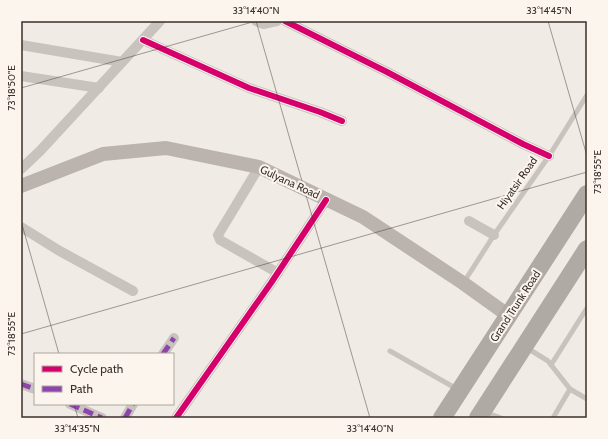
<svg xmlns="http://www.w3.org/2000/svg" width="608" height="439" viewBox="0 0 608 439" font-family="Cabin,sans-serif">
	<style>
		.lines { fill: none; stroke-linecap: round; stroke-linejoin: round }
		.lane { stroke: #c9c3be; stroke-width: 5 }
		.street { stroke: #c9c3be; stroke-width: 10 }
		.secondary { stroke: #bab3ae; stroke-width: 14 }
		.highway { stroke: #afaaa4; stroke-width: 18 }
		.quiet { stroke: #8e44ad; stroke-width: 5; stroke-dasharray: 10 5; stroke-linecap: butt }
		.cycleway-casing { stroke: #fbf5ee; stroke-width: 8 }
		.cycleway { stroke: #d6006c; stroke-width: 6 }
		.ticks { fill: none; stroke: #3b302b; stroke-width: 1; stroke-opacity: 0.45 }
		.labels { text-anchor: middle; stroke-width: 4; stroke-linejoin: round; paint-order: stroke }
		.street-label { font-size: 11px; fill: #3b302b; stroke: #fbf5ee }
		.neatline { fill: none; stroke: #3b302b; stroke-width: 1.5 }
		.ticks-label { font-size: 10px; text-anchor: middle; fill: #3b302b }
	</style>
	<rect width="100%" height="100%" fill="#f0ebe5"/>
	<g class="lines">
		<g class="lane">
			<path d="M464,282l30,-47 55,-79 38,-61"/>
			<path d="M527,348l21,13 22,28 17,10"/>
			<path d="M390,351l67,38"/>
			<path d="M551,365l36,-57"/>
			<path d="M485,412l16,6"/>
			<path d="M553,418l17,-29"/>
		</g>
		<g class="street">
			<path d="M256,21l7,3 14,-3"/>
			<path d="M285,21l102,51 136,72 26,12"/>
			<path d="M143,40l106,48 71,24 22,9"/>
			<path d="M21,45l101,17"/>
			<path d="M21,76l78,12"/>
			<path d="M259,167l-41,68 2,5 58,33"/>
			<path d="M21,169l19,-18 120,-130"/>
			<path d="M469,221l25,14"/>
			<path d="M21,227l37,23 75,41"/>
			<path d="M163,354l11,-16"/>
			<path d="M21,384l14,5"/>
			<path d="M70,404l32,14"/>
			<path d="M125,418l8,-14"/>
			<path d="M176,418l95,-135 55,-83"/>
		</g>
		<path class="secondary" d="M21,186l82,-32 63,-6 93,19 104,50 100,66 46,33"/>
		<g class="highway">
			<path d="M442,418l145,-224"/>
			<path d="M478,418l109,-169"/>
		</g>
		<g class="quiet">
			<path d="M163,354l11,-16"/>
			<path d="M21,384l14,5"/>
			<path d="M70,404l32,14"/>
			<path d="M125,418l8,-14"/>
		</g>
		<g class="cycleway-casing">
			<g id="cycleway">
				<path d="M285,21l102,51 136,72 26,12"/>
				<path d="M143,40l106,48 71,24 22,9"/>
				<path d="M176,418l95,-135 55,-83"/>
			</g>
		</g>
		<use href="#cycleway" class="cycleway"/>
	</g>
	<path class="ticks" d="M256,21l114,397M548,21l39,135M21,88l235,-67M21,221l38,133M21,334l566,-162M74,404l4,14M584,418l3,-1"/>
	<g class="labels">
		<g class="street-label">
			<text transform="translate(290 182) rotate(25)" y="4">Gulyana Road</text>
			<text transform="translate(517 183) rotate(-55)" y="4">Hiyatsir Road</text>
			<text transform="translate(515 306) rotate(-57)" y="4">Grand Trunk Road</text>
		</g>
	</g>
	<rect width="608" height="439" fill="none" stroke="#fbf5ee" stroke-width="44"/>
	<rect x="34" y="353" width="140" height="52" fill="#fbf5ee" stroke="#aea6a0"/>
	<rect x="42" y="366" width="20" height="6" fill="#d6006c" stroke="#aea6a0"/>
	<text x="70" y="373" font-size="12" fill="#3b302b">Cycle path</text>
	<rect x="42" y="386" width="20" height="6" fill="#8e44ad" stroke="#aea6a0"/>
	<text x="70" y="393" font-size="12" fill="#3b302b">Path</text>
	<rect x="22" y="22" width="564" height="395" class="neatline"/>
	<g class="ticks-label">
		<text x="256" y="14">33°14'40"N</text>
		<text x="549" y="14">33°14'45"N</text>
		<text transform="translate(11 88) rotate(-90)" y="4">73°18'50"E</text>
		<text transform="translate(597 172) rotate(-90)" y="4">73°18'55"E</text>
		<text transform="translate(11 334) rotate(-90)" y="4">73°18'55"E</text>
		<text x="77" y="432">33°14'35"N</text>
		<text x="370" y="432">33°14'40"N</text>
	</g>
</svg>
